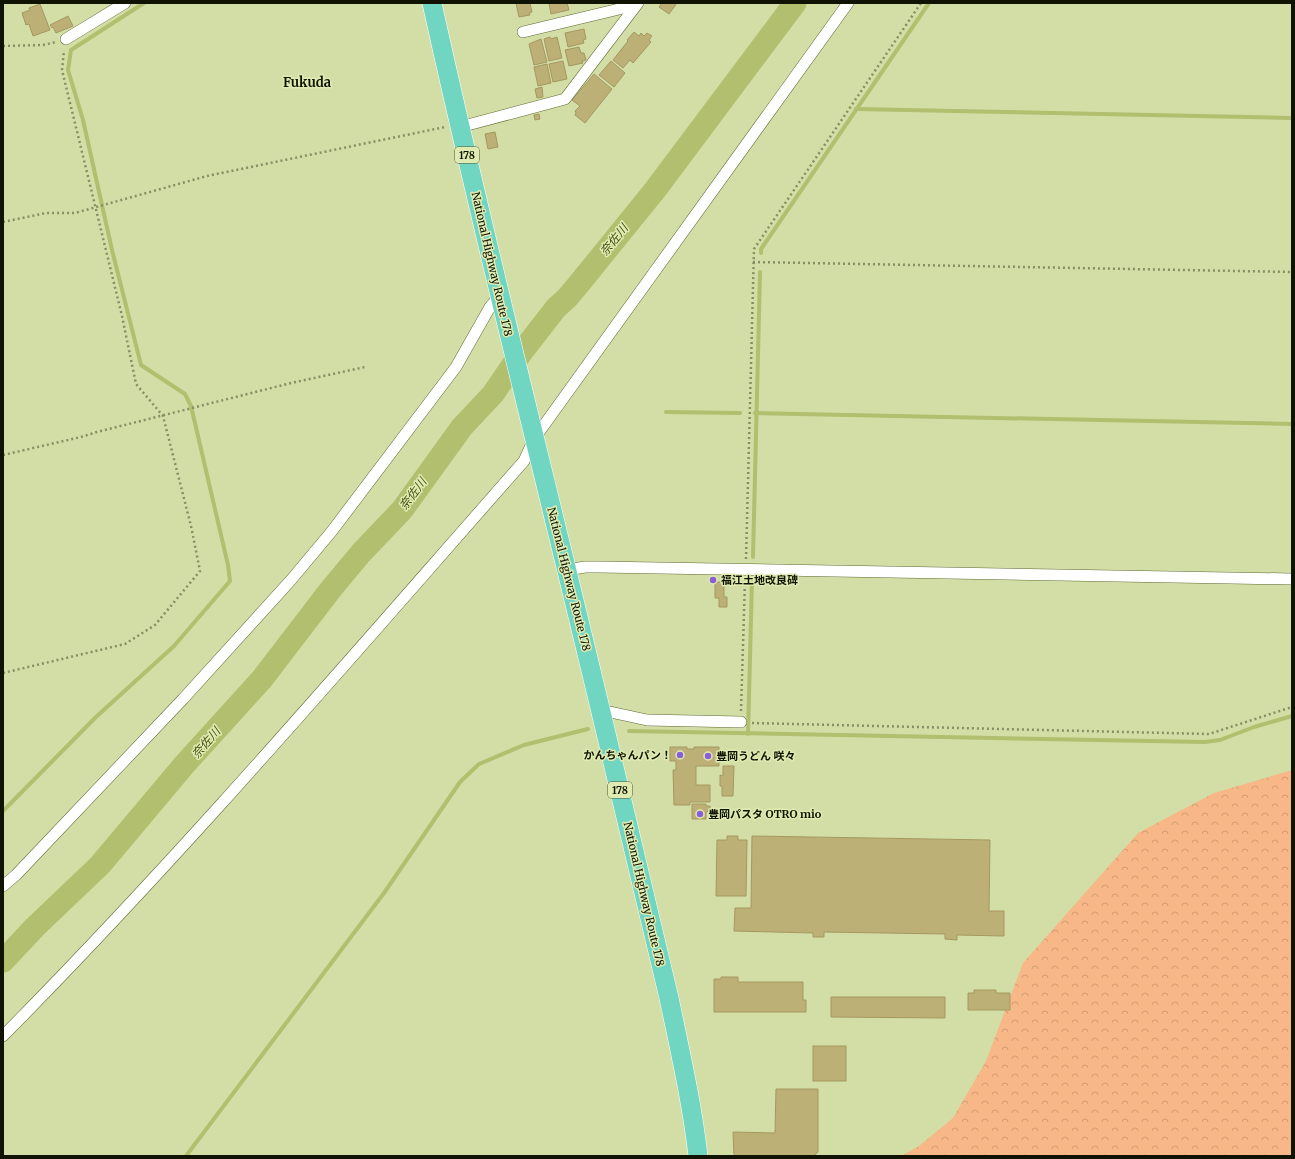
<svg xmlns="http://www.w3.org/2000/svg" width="1295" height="1159" viewBox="0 0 1295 1159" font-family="Merriweather,'Noto Sans JP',serif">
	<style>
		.forest { fill: url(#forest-crowns) }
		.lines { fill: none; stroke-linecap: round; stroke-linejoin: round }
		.stream { stroke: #b1bf6e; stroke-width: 4 }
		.river { stroke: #b1bf6e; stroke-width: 23 }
		.building { fill: #bcb077; stroke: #a49860 }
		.minor-casing { stroke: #606a35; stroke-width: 12 }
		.trunk-casing { stroke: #fff; stroke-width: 20 }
		.path { stroke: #868e64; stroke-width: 2.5; stroke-dasharray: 2 3; stroke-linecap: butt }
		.minor { stroke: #fff; stroke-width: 11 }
		.trunk { stroke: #70d6c2; stroke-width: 19 }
		.poi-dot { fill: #8a5ed8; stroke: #dfebb1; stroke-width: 1.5 }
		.labels { text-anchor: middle; stroke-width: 3; stroke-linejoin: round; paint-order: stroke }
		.shield { fill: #dfebb1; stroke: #4e5436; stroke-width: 1 }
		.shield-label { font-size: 10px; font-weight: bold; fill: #101301 }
		.street-label { font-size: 11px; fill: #101301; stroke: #dfebb1 }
		.poi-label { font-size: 11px; font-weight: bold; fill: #101301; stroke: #dfebb1; text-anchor: start }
		.water-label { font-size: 12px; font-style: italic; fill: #4a5217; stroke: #dfebb1 }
		.quarter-label { font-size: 13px; font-weight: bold; fill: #101301; stroke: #dfebb1 }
	</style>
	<defs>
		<pattern id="forest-crowns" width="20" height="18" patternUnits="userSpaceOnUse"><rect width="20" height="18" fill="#f8b787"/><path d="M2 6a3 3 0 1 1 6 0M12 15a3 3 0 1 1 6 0" fill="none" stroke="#d49c73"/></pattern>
	</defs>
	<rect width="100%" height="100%" fill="#d2dea5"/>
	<path class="forest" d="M1292,770v385l-391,1 18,-10 34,-28 33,-57 37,-98 115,-130 76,-40z"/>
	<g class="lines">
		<g class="stream">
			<path d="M856,109l436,9"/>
			<path d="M761,253v-4l168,-246"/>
			<path d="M666,412l74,1"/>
			<path d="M755,413l537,11"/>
			<path d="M753,557l7,-285"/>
			<path d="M629,731l576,11 15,-2 34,-13 38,-11"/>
			<path d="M748,734l4,-154"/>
			<path d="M3,811l93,-94 78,-71 56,-65 -2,-16 -37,-159 -6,-12 -44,-29 -29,-115 -29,-130 -15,-50 3,-20 73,-47"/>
			<path d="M186,1156l198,-263 76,-111 19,-18 45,-19 64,-16"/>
		</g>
		<path class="river" d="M3,961l32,-34 65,-62 84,-100 78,-86 69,-90 30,-36 41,-43 60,-83 31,-33 28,-41 35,-45 11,-10 11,-13 77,-95 140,-187"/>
	</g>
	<g class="building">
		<path d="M516,3h14l2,9 -3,1 1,2 -11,2z"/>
		<path d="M549,3h18l2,7 -18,4z"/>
		<path d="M660,3h17l-8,11 -10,-7 2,-3z"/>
		<path d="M40,4l10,26 -17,6 -4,-12 -3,1 -4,-12 8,-3 -1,-2z"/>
		<path d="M68,16l5,10 -17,7 -3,-6 -1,1 -2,-3z"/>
		<path d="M584,29l2,10 -3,1 1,3 -16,4 -3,-14z"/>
		<path d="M634,32l5,4 2,-3 3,3 3,-3 5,3 -3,4 2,2 -18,21 -3,-3 -7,8 -10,-8 15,-19 -1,-1z"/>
		<path d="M550,37l1,2 6,-2 5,21 -13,3 -5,-22z"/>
		<path d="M541,39l6,23 -13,3 -5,-21z"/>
		<path d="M579,47l2,6h3l2,7 -4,1 1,2 -14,3 -4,-16z"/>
		<path d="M563,61l4,18 -14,3 -4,-18z"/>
		<path d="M611,61l14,12 -11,14 -15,-12z"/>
		<path d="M547,64l4,19 -13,3 -4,-19z"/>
		<path d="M594,74l18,15 -27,34 -10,-8 1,-2 -1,-2 5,-5 -8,-6z"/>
		<path d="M542,87l1,10 -6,1 -2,-9z"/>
		<path d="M539,114l1,5 -5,1 -1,-5z"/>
		<path d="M495,132l3,15 -10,2 -3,-15z"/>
		<path d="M715,582h9v15h3v10h-8v-9h-4z"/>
		<path d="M670,747h17v2h7v-2h25v19h-23v19h14v17h-20v3h-16l-1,-35h3v-9h-6z"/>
		<path d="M723,766h11l-1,30h-11v-10h-2v-11l3,1z"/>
		<path d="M692,804h14v2h4v6h-4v7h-14z"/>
		<path d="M727,836h11v4h9l-1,56h-30l1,-56h10z"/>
		<path d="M752,836l238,4 -1,71h15v25l-47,-1v5l-12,-1v-5l-121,-2v5h-11v-4l-79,-2 1,-23h16z"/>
		<path d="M721,977h17v5h65v18h3v12h-92v-33h7z"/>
		<path d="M974,990h22v3h14v17h-42v-17h6z"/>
		<path d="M831,997h114v21l-114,-1z"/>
		<rect x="813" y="1046" width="33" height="35"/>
		<path d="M776,1089h42v63l-4,4h-80l-1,-24 42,1z"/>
	</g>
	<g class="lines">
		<g class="minor-casing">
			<g id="minor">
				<path d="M523,32l113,-27"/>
				<path d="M66,39l59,-36"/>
				<path d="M460,127l105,-28 73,-96"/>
				<path d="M567,570l18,-3h14l693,12"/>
				<path d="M601,710l46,10 94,2"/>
				<path d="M3,886l13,-11 167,-176 108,-119 41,-49 124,-164 34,-60 10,-12"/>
				<path d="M3,1036c182,-184 350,-381 521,-575l10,-22 314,-436"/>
			</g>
		</g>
		<g class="trunk-casing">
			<path id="trunk" d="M432,3c56,255 122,509 182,764 19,77 37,154 55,231 11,53 23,105 29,158"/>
		</g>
		<g class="path">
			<path d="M3,46l40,-1 13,-3"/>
			<path d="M3,222l43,-9h29l132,-37 238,-49"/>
			<path d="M753,262l539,10"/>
			<path d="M3,455l78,-18 16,-5 194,-49 74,-16"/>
			<path d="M746,559l8,-310 167,-246"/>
			<path d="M3,673l122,-29 30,-19 45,-54 -9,-45 -28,-110 -27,-32 -14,-68 -60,-246 2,-20"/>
			<path d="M741,711l4,-131"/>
			<path d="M752,723l457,11 83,-27"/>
		</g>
		<use href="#minor" class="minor"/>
		<use href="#trunk" class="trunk"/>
	</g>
	<g class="poi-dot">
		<circle cx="713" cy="580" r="4"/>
		<circle cx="680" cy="755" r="4"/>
		<circle cx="708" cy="756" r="4"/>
		<circle cx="700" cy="814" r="4"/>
	</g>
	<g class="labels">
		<g class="shield">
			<rect x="455" y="147" width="24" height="16" rx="3"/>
			<rect x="608" y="782" width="24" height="16" rx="3"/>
		</g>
		<g class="shield-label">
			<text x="467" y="159">178</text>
			<text x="620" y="794">178</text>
		</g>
		<g class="street-label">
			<text transform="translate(492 264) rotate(77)" y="4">National Highway Route 178</text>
			<text transform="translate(569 579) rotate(76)" y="4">National Highway Route 178</text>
			<text transform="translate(644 894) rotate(77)" y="4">National Highway Route 178</text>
		</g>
		<g class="poi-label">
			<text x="721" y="584">福江土地改良碑</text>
			<text x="672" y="759" text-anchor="end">かんちゃんパン！</text>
			<text x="716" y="760">豊岡うどん 咲々</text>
			<text x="708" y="818">豊岡パスタ OTRO mio</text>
		</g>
		<g class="water-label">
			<text transform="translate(614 240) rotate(-51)" y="4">奈佐川</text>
			<text transform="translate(413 494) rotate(-53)" y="4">奈佐川</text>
			<text transform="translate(206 743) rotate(-49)" y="4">奈佐川</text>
		</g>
		<g class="quarter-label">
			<text x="307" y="87">Fukuda</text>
		</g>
	</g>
	<rect width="1295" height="1159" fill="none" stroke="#101301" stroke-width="8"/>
</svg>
